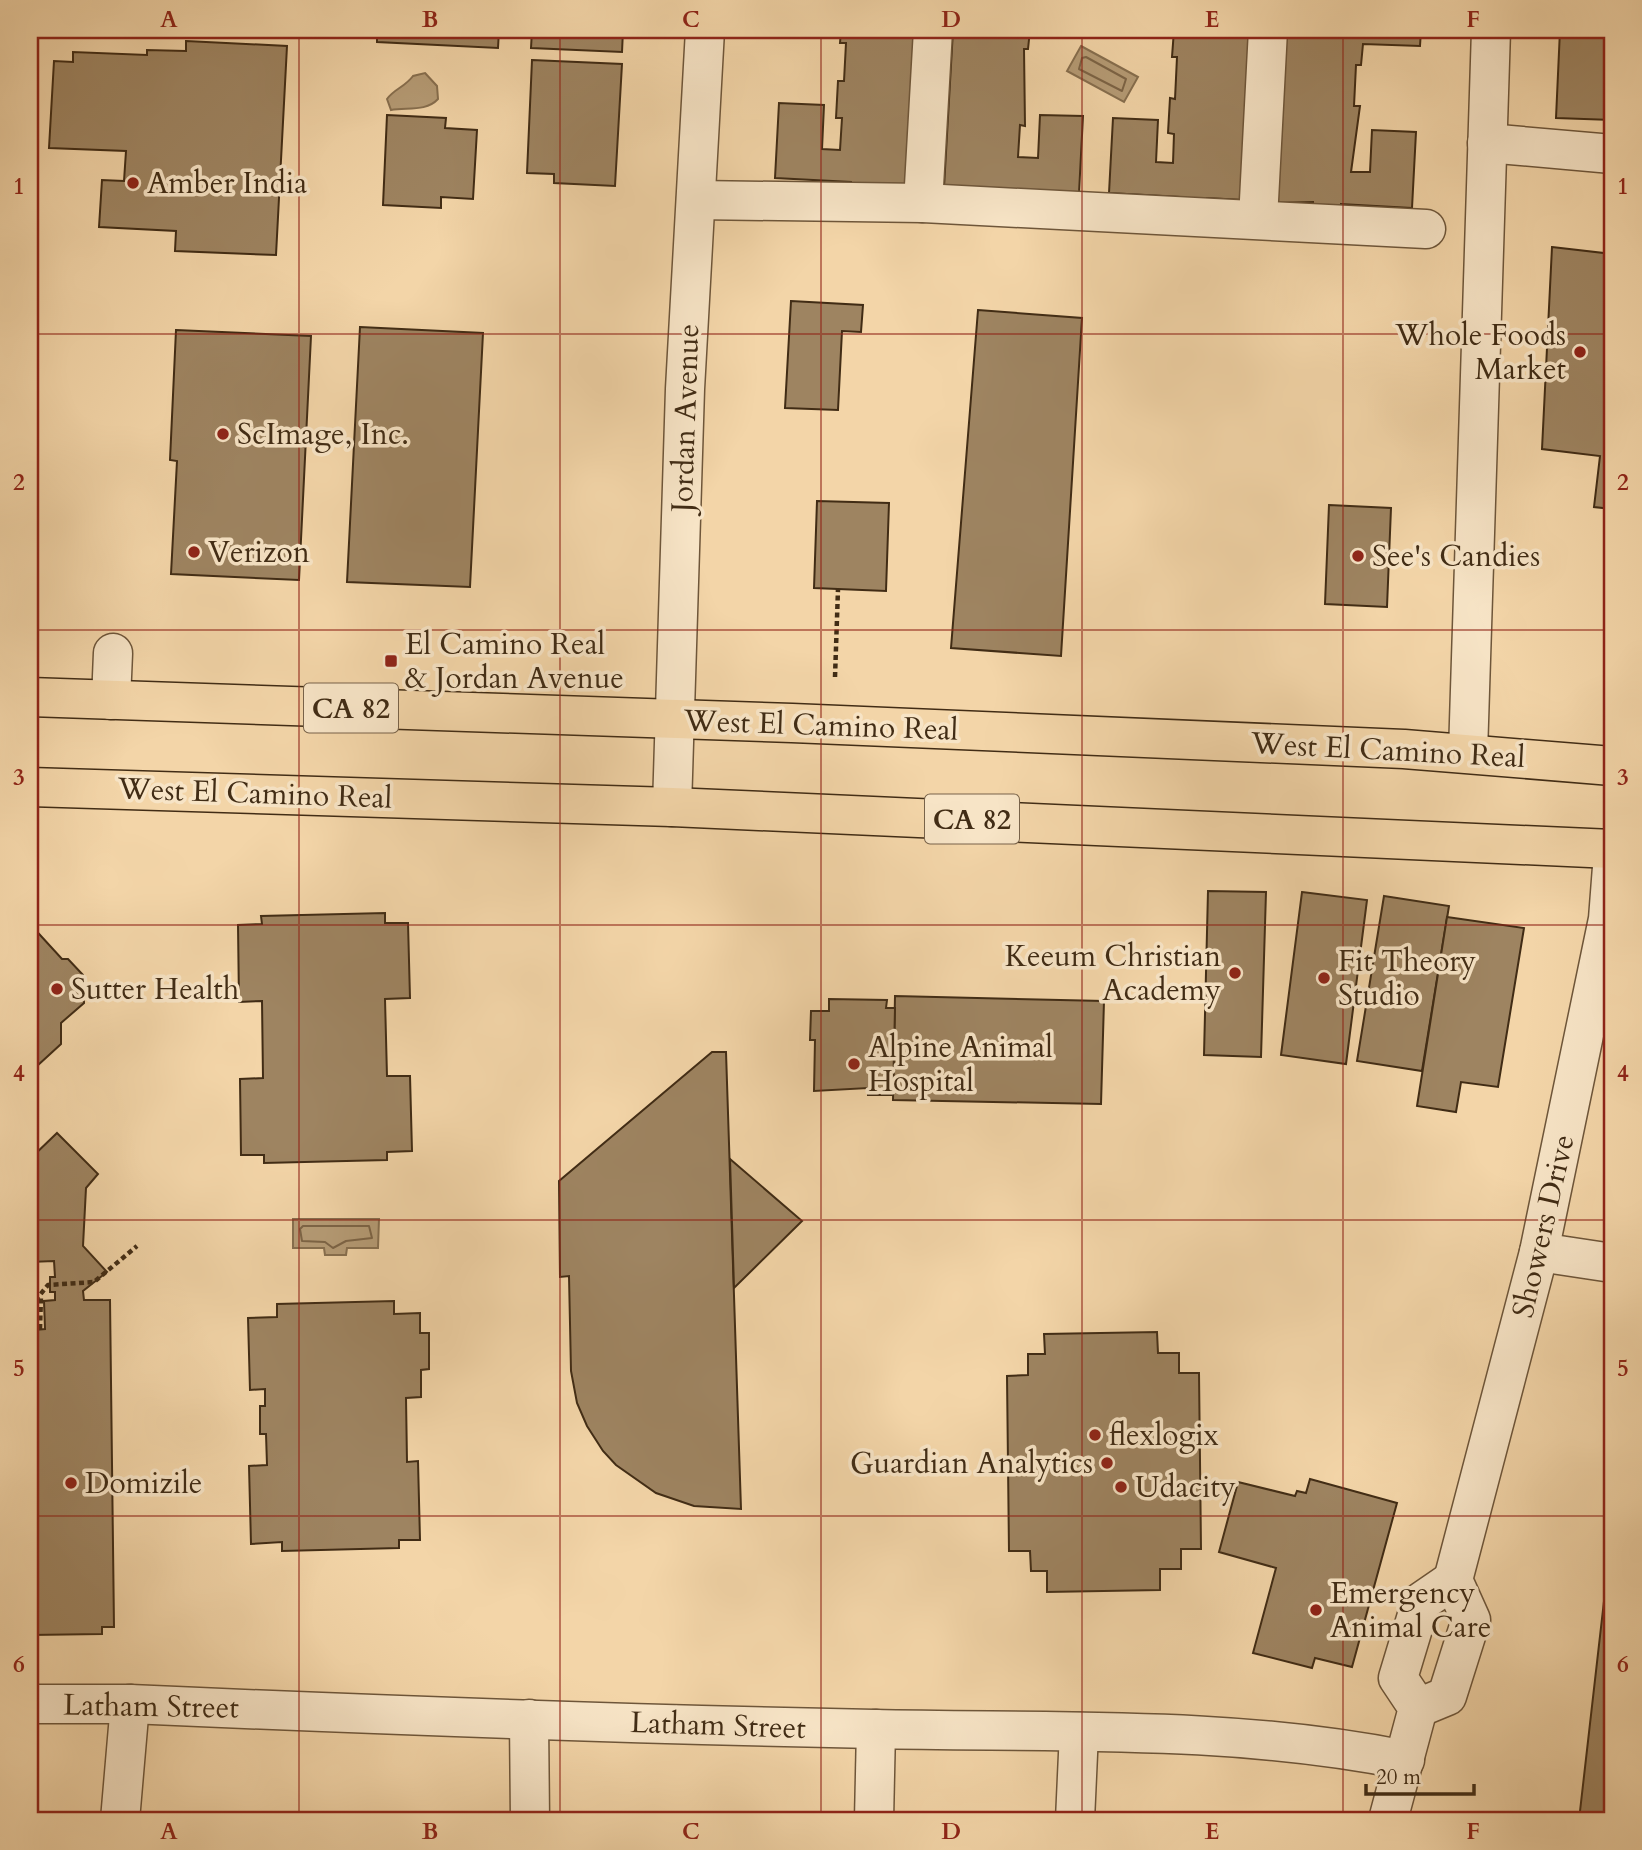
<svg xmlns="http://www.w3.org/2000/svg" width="1642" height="1850" viewBox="0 0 1642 1850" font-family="Cardo,serif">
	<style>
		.water { fill: #b69c76; stroke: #876f4f; stroke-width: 2 }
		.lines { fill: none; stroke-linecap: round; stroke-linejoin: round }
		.shore { stroke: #7c6446; stroke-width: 2 }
		.building { fill: #9e8461; stroke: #412c15; stroke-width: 2 }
		.minor-casing { stroke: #6e563a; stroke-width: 41 }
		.major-casing { stroke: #412c15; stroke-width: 41 }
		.path { stroke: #412c15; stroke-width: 4.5; stroke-dasharray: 5 3.5; stroke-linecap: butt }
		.minor { stroke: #f7e4c6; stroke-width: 38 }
		.major { stroke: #f3d5a8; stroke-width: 38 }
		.grid { fill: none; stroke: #8f2418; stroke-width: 2; stroke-opacity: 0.55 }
		.poi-dot { fill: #8f2418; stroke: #f7e4c6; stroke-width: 2.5 }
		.labels { text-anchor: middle; stroke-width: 7; stroke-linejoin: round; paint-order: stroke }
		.shield { fill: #f7e4c6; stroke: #78634a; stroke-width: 2 }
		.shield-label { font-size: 28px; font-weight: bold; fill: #412c15 }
		.poi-label { font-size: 30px; fill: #412c15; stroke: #f7e4c6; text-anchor: start }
		.street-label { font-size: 30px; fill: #412c15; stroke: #f7e4c6 }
		.neatline { fill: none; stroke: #8f2418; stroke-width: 2.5 }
		.grid-label { font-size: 23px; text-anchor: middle; font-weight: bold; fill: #8f2418 }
	</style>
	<rect width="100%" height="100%" fill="#f3d5a8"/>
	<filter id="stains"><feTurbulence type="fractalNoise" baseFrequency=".00286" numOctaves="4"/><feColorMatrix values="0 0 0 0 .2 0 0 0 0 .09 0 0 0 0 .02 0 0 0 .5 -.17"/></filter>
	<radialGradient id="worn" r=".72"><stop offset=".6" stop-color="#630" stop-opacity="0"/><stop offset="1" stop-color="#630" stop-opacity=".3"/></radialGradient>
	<g class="water">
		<path d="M1081,46l57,31 -14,25 -57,-31z"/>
		<path d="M425,73l12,13 1,13c-12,13 -31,8 -47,11l-4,-11c7,-10 18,-12 26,-23z"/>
		<path d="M293,1219h86l-1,29h-31l-1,7h-21l-1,-7h-31z"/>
	</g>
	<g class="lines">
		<g class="shore">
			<path d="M1086,57l40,22 -4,12 -43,-22 3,-11z"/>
			<path d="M303,1226h66l3,12 -26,3 -13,7 -8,-6 -23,-1 -2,-12z"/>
		</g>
	</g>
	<g class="building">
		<path d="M377,30h122l-1,18 -121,-6z"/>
		<path d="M532,30h91l-1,22 -91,-4z"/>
		<path d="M841,30h77l-8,155 -36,-2v6l-23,-1v-6l-76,-4 4,-75 45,2 -2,44 18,1 2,-32h-6l2,-37h6l2,-38h-6z"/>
		<path d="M953,30h77l-2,19h-4l1,77 -5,-1 -2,32 20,1 2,-43 43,1 -4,77 -135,-6z"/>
		<path d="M1117,30h44v3z"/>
		<path d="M1174,30h79l-9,170 -37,-2v8l-28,-1v-8l-70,-4 4,-75 45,2 -2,42 17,1 1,-29 -6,-1 2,-35 5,1 2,-42h-5z"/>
		<path d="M1284,30h137l-1,16 -57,-2 -2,21h-5l-2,41h6l-9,66h19l2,-42 44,2 -4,76 -71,-4v5l-28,-1v-6l-38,1z"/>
		<path d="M1560,30h52v90l-56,-2z"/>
		<path d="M186,41l101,5 -11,209 -101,-4 1,-20 -77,-4 3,-47 22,1 2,-30 -77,-3 5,-87 19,1v-10l74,3v-5l39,1z"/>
		<path d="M532,60l90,4 -7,122 -61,-3v-9l-27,-1z"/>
		<path d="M387,115l59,3 -1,10 32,2 -4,69 -32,-2v11l-58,-3z"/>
		<path d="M1552,247l60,7v255l-18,-2 6,-51 -58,-7z"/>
		<path d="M791,301l72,4 -2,27 -19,-1 -4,79 -53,-2z"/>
		<path d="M978,310l104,8 -21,338 -110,-8z"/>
		<path d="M360,327l123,6 -13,254 -123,-5z"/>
		<path d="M176,330l135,6 -12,244 -128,-6 6,-113 -7,-1z"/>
		<path d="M817,501l72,2 -3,88 -72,-3z"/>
		<path d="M1329,505l62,3 -4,99 -62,-3z"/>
		<path d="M1208,891l58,1 -5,165 -57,-2z"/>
		<path d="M1302,892l65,8 -21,164 -65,-9z"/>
		<path d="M1384,896l65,10 -27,165 -65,-10z"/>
		<path d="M385,913v10h23l2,75 -25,1 2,77h23l2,75 -25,1v8l-123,3v-8h-23l-1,-76 23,-1 -1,-77 -23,1 -1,-77 24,-1 -1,-8z"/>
		<path d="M1447,917l77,11 -26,159 -37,-5 -5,30 -39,-6z"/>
		<path d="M30,924l32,35h6l15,16 1,28 -23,20v21l-24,22 -7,1z"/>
		<path d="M895,996l209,5 -3,103 -208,-4z"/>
		<path d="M829,999l58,1 -1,8h9l-2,87h-25v-7l-54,3 1,-51h-5l1,-29h18z"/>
		<path d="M712,1052h14l15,457 -47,-3 -38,-13 -40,-28 -13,-14 -16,-25 -10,-23 -6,-32 -2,-95 -9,1 -1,-96z"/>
		<path d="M57,1133l41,41 -12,14 -3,58 24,26 -24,19 1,9h26l4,327h-12v7l-72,1v-297h4v-8l11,-1 -1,-28 11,-1v-8h-5v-15h5l-1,-16 -24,1v-103z"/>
		<path d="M730,1159l72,62 -68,67z"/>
		<path d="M394,1301v13l26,-1v20h9v36l-8,1v27l-15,1 1,64 11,-1 2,79h-21v8l-117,3v-9l-31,2 -2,-78 18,-1 -1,-31h-6v-28h5v-17l-15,1 -2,-72 29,-1v-13z"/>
		<path d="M1157,1332l1,21h21v20h20l2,176h-20v20h-21v21l-113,2v-21h-16l-1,-20h-21l-2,-175 21,-1v-21h17l-1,-20z"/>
		<path d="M1310,1479l87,24 -45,164 -37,-9 -3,10 -59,-15 23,-85 -57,-16 19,-70 57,14 2,-5 9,2z"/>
		<path d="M1612,1531v289h-33z"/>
	</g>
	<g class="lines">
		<g class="minor-casing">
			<g id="minor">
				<path d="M1487,143l125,11"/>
				<path d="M696,200l227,3 503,26"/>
				<path d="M923,203l10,-173"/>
				<path d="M1258,219l10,-189"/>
				<path d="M111,700l2,-47"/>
				<path d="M1468,753l23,-723"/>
				<path d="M672,807l13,-418 20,-359"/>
				<path d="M1539,1252l73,11"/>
				<path d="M30,1704h100c248,11 496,20 744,25 176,4 357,-4 531,31"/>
				<path d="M1418,1708l29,-12 24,-76 -18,-40 86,-328 69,-333 4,-52"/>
				<path d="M529,1719l1,101"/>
				<path d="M120,1820l10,-116"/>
				<path d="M874,1820l2,-91"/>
				<path d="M1075,1820l4,-88"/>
				<path d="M1388,1820l30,-112 -20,-30 23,-76 32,-22"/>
			</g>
		</g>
		<g class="major-casing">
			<g id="major">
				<path d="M30,697l762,26 612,26 208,17"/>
				<path d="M30,787l642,20 940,42"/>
			</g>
		</g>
		<g class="path">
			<path d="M835,677l3,-88"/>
			<path d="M30,1307l18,-22 46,-3 43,-36"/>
			<path d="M40,1329l1,-33"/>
		</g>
		<use href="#minor" class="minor"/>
		<use href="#major" class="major"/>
	</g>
	<path class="grid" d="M299,30v1790M560,30v1790M821,30v1790M1082,30v1790M1343,30v1790M30,334h1582M30,630h1582M30,925h1582M30,1220h1582M30,1516h1582"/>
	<g class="poi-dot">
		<circle cx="133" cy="183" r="7"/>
		<circle cx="1580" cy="352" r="7"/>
		<circle cx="223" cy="434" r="7"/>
		<circle cx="194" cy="552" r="7"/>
		<circle cx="1358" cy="556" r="7"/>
		<rect x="384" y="654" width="14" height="14" rx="3.5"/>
		<circle cx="1235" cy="973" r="7"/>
		<circle cx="1324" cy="978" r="7"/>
		<circle cx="57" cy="989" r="7"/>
		<circle cx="854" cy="1064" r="7"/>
		<circle cx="1095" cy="1435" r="7"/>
		<circle cx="1107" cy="1463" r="7"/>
		<circle cx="71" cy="1483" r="7"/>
		<circle cx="1121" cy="1487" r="7"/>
		<circle cx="1316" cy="1610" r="7"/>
	</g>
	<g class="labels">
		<g class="shield">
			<rect x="304" y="683.5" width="94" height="49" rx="5"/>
			<rect x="925" y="794.5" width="94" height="49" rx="5"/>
		</g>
		<g class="shield-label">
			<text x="351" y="718">CA 82</text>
			<text x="972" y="829">CA 82</text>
		</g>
		<g class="poi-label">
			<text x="147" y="193">Amber India</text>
			<text x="1566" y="345" text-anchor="end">Whole Foods<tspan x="1566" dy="34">Market</tspan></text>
			<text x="237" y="444">ScImage, Inc.</text>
			<text x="208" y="562">Verizon</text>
			<text x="1372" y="566">See's Candies</text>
			<text x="405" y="654">El Camino Real<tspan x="405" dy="34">&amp; Jordan Avenue</tspan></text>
			<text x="1221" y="966" text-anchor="end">Keeum Christian<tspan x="1221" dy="34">Academy</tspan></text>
			<text x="1338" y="971">Fit Theory<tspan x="1338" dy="34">Studio</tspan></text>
			<text x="71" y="999">Sutter Health</text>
			<text x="868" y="1057">Alpine Animal<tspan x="868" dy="34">Hospital</tspan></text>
			<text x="1109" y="1445">flexlogix</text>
			<text x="1093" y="1473" text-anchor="end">Guardian Analytics</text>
			<text x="85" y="1493">Domizile</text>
			<text x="1135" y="1497">Udacity</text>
			<text x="1330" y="1603">Emergency<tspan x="1330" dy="34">Animal Care</tspan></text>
		</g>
		<g class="street-label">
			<text transform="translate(685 418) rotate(-88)" y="10">Jordan Avenue</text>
			<text transform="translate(821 725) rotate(2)" y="10">West El Camino Real</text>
			<text transform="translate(1388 750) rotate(3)" y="10">West El Camino Real</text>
			<text transform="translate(255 793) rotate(2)" y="10">West El Camino Real</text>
			<text transform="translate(1543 1226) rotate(-77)" y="10">Showers Drive</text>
			<text transform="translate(151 1706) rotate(1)" y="10">Latham Street</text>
			<text transform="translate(718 1725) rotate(2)" y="10">Latham Street</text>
		</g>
	</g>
	<rect width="1642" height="1850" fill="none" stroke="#f3d5a8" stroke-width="77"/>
	<path d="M1366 1784v10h108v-10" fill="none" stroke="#412c15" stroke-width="3.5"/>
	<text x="1376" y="1784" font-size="21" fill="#412c15" stroke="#f7e4c6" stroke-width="5" paint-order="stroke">20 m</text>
	<rect x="38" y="38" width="1566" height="1774" class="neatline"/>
	<g class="grid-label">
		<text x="169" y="27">A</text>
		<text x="430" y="27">B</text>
		<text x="691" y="27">C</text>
		<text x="951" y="27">D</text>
		<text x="1212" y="27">E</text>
		<text x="1473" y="27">F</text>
		<text x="19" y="194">1</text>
		<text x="1623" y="194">1</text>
		<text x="19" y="490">2</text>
		<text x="1623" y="490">2</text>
		<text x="19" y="785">3</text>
		<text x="1623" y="785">3</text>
		<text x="19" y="1081">4</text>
		<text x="1623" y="1081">4</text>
		<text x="19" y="1376">5</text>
		<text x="1623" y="1376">5</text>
		<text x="19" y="1672">6</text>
		<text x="1623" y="1672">6</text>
		<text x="169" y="1839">A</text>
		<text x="430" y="1839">B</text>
		<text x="691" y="1839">C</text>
		<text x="951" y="1839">D</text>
		<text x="1212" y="1839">E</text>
		<text x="1473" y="1839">F</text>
	</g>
	<rect width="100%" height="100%" filter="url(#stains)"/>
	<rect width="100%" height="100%" fill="url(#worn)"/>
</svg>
